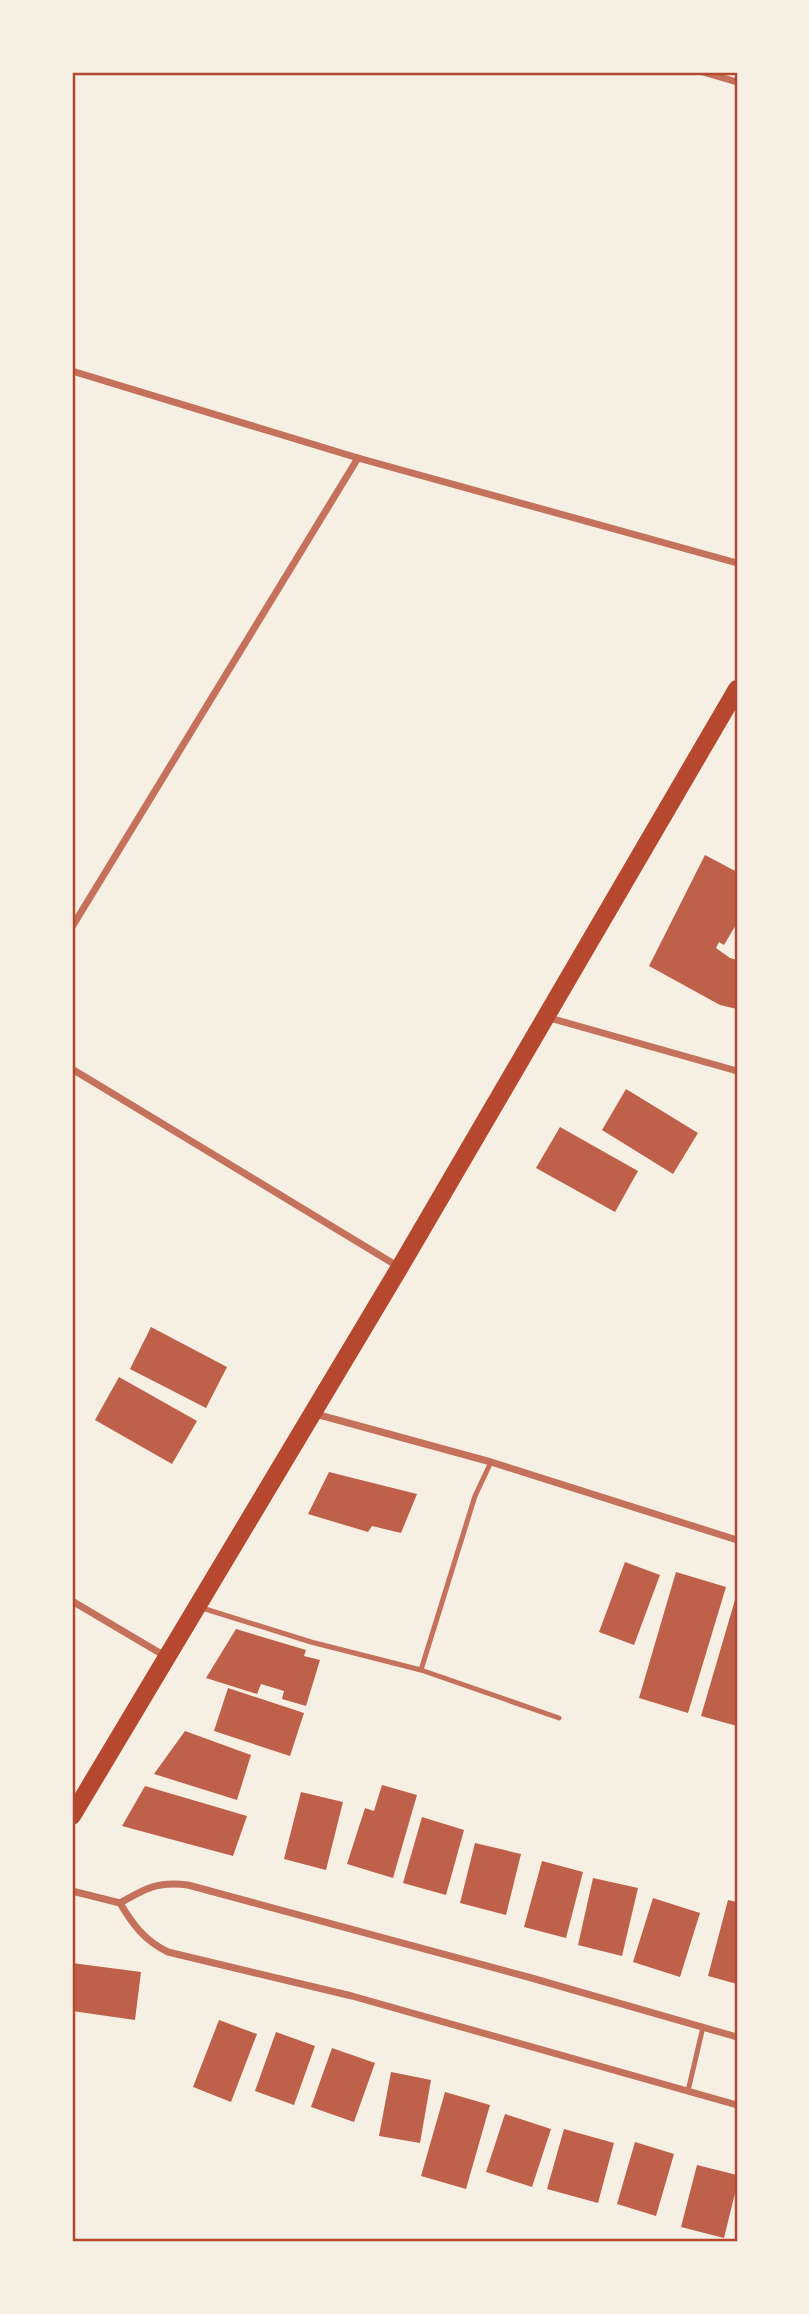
<svg xmlns="http://www.w3.org/2000/svg" width="809" height="2314" viewBox="0 0 809 2314" font-family="'Source Serif 4',serif">
	<style>
		.building { fill: #bf614a }
		.lines { fill: none; stroke-linecap: round; stroke-linejoin: round }
		.service { stroke: #c5725c; stroke-width: 5 }
		.minor { stroke: #c5725c; stroke-width: 7 }
		.primary { stroke: #b5482f; stroke-width: 18 }
		.neatline { fill: none; stroke: #b5482f; stroke-width: 2.5 }
	</style>
	<rect width="100%" height="100%" fill="#f6efe4"/>
	<g class="building">
		<path d="M705,855l32,17v51l-13,22 -5,-3 -3,6 14,10 7,2v49l-17,-4 -71,-39z"/>
		<path d="M626,1089l72,44 -25,41 -71,-44z"/>
		<path d="M560,1127l78,44 -23,41 -79,-44z"/>
		<path d="M151,1327l76,40 -21,41 -76,-39z"/>
		<path d="M119,1377l78,44 -25,43 -77,-44z"/>
		<path d="M329,1472l88,22 -16,39 -29,-7 -4,6 -60,-18z"/>
		<path d="M625,1562l35,13 -26,70 -35,-13z"/>
		<path d="M676,1572l50,15 -38,126 -49,-15z"/>
		<path d="M737,1593v133l-36,-10z"/>
		<path d="M236,1629l70,21 -2,6 16,4 -14,46 -24,-7 2,-8 -23,-7 -4,10 -51,-16z"/>
		<path d="M228,1688l76,25 -14,43 -76,-25z"/>
		<path d="M185,1731l66,24 -14,45 -83,-26z"/>
		<path d="M382,1785l35,10 -24,83 -46,-14 18,-56 9,3z"/>
		<path d="M145,1786l102,30 -14,40 -111,-30z"/>
		<path d="M301,1792l42,10 -17,68 -42,-11z"/>
		<path d="M422,1817l42,13 -18,65 -43,-12z"/>
		<path d="M475,1843l46,11 -15,61 -46,-12z"/>
		<path d="M542,1861l41,11 -17,66 -42,-11z"/>
		<path d="M593,1878l45,10 -16,68 -44,-11z"/>
		<path d="M653,1898l47,15 -20,64 -47,-15z"/>
		<path d="M728,1900l9,2v82l-29,-8z"/>
		<path d="M72,1963l69,9 -6,48 -63,-9z"/>
		<path d="M219,2020l38,14 -26,68 -38,-15z"/>
		<path d="M276,2032l39,14 -21,59 -39,-14z"/>
		<path d="M332,2048l43,15 -21,59 -43,-15z"/>
		<path d="M391,2072l40,8 -11,63 -41,-7z"/>
		<path d="M445,2092l45,13 -24,84 -45,-13z"/>
		<path d="M505,2114l46,15 -19,58 -46,-15z"/>
		<path d="M564,2129l50,14 -16,60 -51,-14z"/>
		<path d="M635,2142l39,12 -18,62 -39,-12z"/>
		<path d="M697,2165l40,10v10l-13,53 -43,-11z"/>
	</g>
	<g class="lines">
		<g class="service">
			<path d="M491,1462l-16,34 -54,174 138,48"/>
			<path d="M202,1608l109,34 110,28"/>
			<path d="M688,2091l15,-64"/>
		</g>
		<g class="minor">
			<path d="M703,72l34,10"/>
			<path d="M72,371l286,87 379,105"/>
			<path d="M72,927l286,-469"/>
			<path d="M546,1017l191,54"/>
			<path d="M72,1069l327,198"/>
			<path d="M312,1413l179,49 246,78"/>
			<path d="M72,1601l93,55"/>
			<path d="M72,1891l48,12c26,-15 38,-22 68,-18l340,92 209,60"/>
			<path d="M120,1903c13,22 25,38 48,49l184,44 385,109"/>
		</g>
		<path class="primary" d="M72,1816l328,-549 337,-578"/>
	</g>
	<rect width="809" height="2314" fill="none" stroke="#f6efe4" stroke-width="147"/>
	<rect x="74" y="74" width="662" height="2166" class="neatline"/>
</svg>
